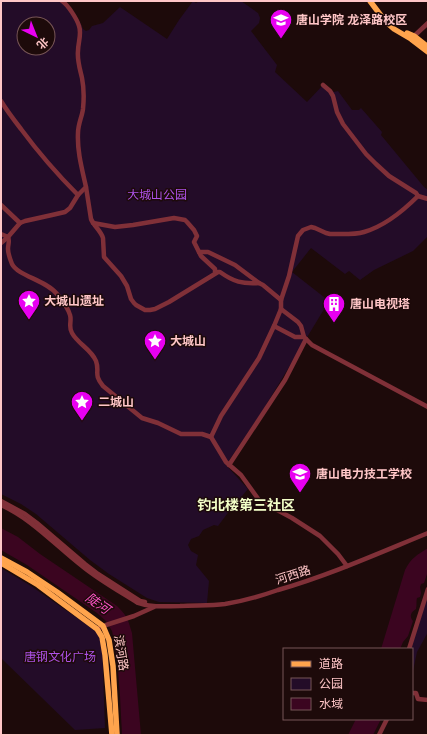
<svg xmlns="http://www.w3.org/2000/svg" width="429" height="736" viewBox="0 0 429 736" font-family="'Nunito Sans','Noto Sans SC',sans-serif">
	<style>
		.green { fill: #230c28; fill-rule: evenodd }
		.water { fill: #3b0520 }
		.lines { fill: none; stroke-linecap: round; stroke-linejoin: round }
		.minor { stroke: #803038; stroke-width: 4.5 }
		.major { stroke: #ffa44d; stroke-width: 5.5 }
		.labels { text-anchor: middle; stroke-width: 3; stroke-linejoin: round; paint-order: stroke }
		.poi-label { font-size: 12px; font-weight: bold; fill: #ffc6c7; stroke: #1d0a0a; text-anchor: start }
		.park-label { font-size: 12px; fill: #ae52e9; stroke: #1d0a0a }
		.street-label { font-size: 12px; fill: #ffc6c7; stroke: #1d0a0a }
		.water-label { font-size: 13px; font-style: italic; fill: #ff54c8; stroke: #1d0a0a }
		.quarter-label { font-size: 14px; font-weight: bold; fill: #f3ffc8; stroke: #1d0a0a }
	</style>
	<rect width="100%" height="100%" fill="#1d0a0a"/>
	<g class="green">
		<path d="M1,1h64l15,21 3,7 3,2 3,-1 3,-4 11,-3 17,-16 47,32 12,-19 14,-19 3,2 3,-2h42l17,12 2,5 -1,5 -8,8 26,34 -2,7 32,30 17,-18 10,8 4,-1 14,19h7l2,-2 21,24 -1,3 43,52 4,3v46l-15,15 -39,19 -14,10 -11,-9 -4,3 -34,-26 -19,24 37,29 -66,109 -37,55 22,24 -18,21 -12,16 -4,-1 -11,5 -4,6 -8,3 -3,6 3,6 7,4 -2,10 13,16 -2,22 -48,-1 -12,-4 -38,-24 -19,-14 -54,-46 -15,-10 -20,-10zM24,24h24v24h-24z"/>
		<path d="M1,568l30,18 49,34 15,11 4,5 3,8 3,84 -30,2 -74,-72z"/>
		<path d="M428,594v38l-11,20 -4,19h-1v-22h-1z"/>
	</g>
	<g class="water">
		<path d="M1,528l17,9 22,17 77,52c10,10 11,13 15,27l9,102h-19l-2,-39 -3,-39 -3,-17 -2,-9 -6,-10 -9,-8 -70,-48 -26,-15z"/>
		<path d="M428,548v23l-4,12 -3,1 -1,3 1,6 -1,4 -3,1c-1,3 0,7 -1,11 -5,3 -7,7 -3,12l-5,15 -5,6 -3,7h-19l24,-79c6,-12 12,-15 23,-22z"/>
		<path d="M356,719h25l-8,16h-25z"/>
	</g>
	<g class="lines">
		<g class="minor">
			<path d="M62,1c6,4 15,18 17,25 3,8 -1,16 -1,25 -1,9 2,18 4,27 2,10 2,21 1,31 -1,8 -5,15 -5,24 -1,18 4,36 8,54l-8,8 -8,13 -5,4 -13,3 -27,6 -5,2 -12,14c2,4 0,7 0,12 0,4 2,10 4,15 6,12 34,16 45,30 5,6 11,14 13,21 2,6 -2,12 2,18 6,11 19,16 24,28 4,11 -3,13 7,25l39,32 16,5 23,11h21l9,3 10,-21 38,-58 15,-32 7,-17v-9l8,-24 9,-40 5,-6 8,-3 4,1 11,5 4,1c10,0 24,1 34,-2 21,-6 39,-21 54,-36"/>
			<path d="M412,38l16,-15"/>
			<path d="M323,85l7,6 3,5 4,16 6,12 23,30 10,10 13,12 27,17 2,3 10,3"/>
			<path d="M1,101c6,10 13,19 20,28 17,23 36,45 57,66"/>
			<path d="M86,187l5,32c3,7 10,12 12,19l1,19 17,19 6,10 4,13 3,4 2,2 9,5h5l5,-1 14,-7 49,-30h2c14,10 22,12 39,11"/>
			<path d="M1,205l19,18"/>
			<path d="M93,223l22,4 18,-2 41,-7 11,2 2,2 7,8 3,6 -3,6 7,14 14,13v3"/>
			<path d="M1,234l7,3"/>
			<path d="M1,243l7,-6"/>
			<path d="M199,252h9l27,13 24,18 4,2 18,15"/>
			<path d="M281,309l17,13 3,4 3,11 8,8 116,62"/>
			<path d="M274,326l21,11h9"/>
			<path d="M211,437l15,25 15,13 18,25 7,4 26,14 28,18 18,18 9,12"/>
			<path d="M229,465l56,-85 21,-41"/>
			<path d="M1,501l24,13 12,9 48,41 13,10 42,27 5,1"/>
			<path d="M1,505c31,14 54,40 81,61 17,14 37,25 56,37 13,5 28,3 42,3 15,-1 30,0 45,-2 18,-3 36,-8 53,-14 52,-15 101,-37 150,-57"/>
			<path d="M97,629l9,-4 28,-9 20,-9"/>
			<path d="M409,649l19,-60"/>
			<path d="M412,693h4l2,6 10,1"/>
			<path d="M379,735l8,-16"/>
		</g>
		<g class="major">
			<path d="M370,1l9,12 7,9 8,7 17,10 17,13"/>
			<path d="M407,33l7,3 14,11"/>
			<path d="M1,558l26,14 30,20 46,34 6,14 4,26 4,69"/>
			<path d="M1,563l37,22 59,44 5,8 3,18 7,80"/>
		</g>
	</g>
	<defs>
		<g id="university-pin" transform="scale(1.15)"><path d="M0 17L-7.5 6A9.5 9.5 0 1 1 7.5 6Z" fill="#e800f1" stroke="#1d0a0a"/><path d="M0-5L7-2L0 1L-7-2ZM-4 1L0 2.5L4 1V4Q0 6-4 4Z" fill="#fff"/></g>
		<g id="sight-pin" transform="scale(1.15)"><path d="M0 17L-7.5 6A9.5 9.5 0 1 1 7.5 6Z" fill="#e800f1" stroke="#1d0a0a"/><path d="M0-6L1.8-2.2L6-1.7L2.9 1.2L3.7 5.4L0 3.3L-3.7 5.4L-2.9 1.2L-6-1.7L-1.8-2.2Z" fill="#fff"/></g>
		<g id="building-pin" transform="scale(1.15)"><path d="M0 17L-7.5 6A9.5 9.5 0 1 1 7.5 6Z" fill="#e800f1" stroke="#1d0a0a"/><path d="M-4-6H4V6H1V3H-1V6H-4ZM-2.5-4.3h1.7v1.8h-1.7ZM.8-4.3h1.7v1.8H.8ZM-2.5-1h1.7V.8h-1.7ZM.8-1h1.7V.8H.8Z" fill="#fff"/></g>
		<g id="school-pin" transform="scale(1.15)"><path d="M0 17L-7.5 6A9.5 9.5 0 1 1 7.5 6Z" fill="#e800f1" stroke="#1d0a0a"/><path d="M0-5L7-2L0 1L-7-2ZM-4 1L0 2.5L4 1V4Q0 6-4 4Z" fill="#fff"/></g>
	</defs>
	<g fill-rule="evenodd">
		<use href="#university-pin" x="281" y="20"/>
		<use href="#sight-pin" x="29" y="301"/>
		<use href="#building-pin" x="334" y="304"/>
		<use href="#sight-pin" x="155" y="341"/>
		<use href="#sight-pin" x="82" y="402"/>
		<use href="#school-pin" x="300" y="474"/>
	</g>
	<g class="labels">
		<g class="poi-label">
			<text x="296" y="24">唐山学院 龙泽路校区</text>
			<text x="44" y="305">大城山遗址</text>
			<text x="350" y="308">唐山电视塔</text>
			<text x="170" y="345">大城山</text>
			<text x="98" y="406">二城山</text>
			<text x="316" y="478">唐山电力技工学校</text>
		</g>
		<g class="park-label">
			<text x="157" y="199">大城山公园</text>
			<text x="60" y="661">唐钢文化广场</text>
		</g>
		<g class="street-label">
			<text transform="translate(293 575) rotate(-18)" y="4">河西路</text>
			<text transform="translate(121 653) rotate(81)" y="4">滨河路</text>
		</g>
		<g class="water-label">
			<text transform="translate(98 603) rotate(35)" y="5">陡河</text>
		</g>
		<g class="quarter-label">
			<text x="246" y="510">钓北楼第三社区</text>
		</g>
	</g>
	<rect width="429" height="736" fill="none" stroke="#ffc6c7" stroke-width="4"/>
	<rect x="283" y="648" width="130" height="72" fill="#1d0a0a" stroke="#775556"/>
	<rect x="291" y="661" width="20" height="6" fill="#ffa44d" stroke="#775556"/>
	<text x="319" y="668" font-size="12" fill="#ffc6c7">道路</text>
	<rect x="291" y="678" width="20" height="12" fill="#230c28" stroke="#775556"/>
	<text x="319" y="688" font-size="12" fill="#ffc6c7">公园</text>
	<rect x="291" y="698" width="20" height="12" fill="#3b0520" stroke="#775556"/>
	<text x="319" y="708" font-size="12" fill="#ffc6c7">水域</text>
	<g transform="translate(36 36) rotate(137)"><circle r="19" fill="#1d0a0a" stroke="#775556"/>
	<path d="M0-3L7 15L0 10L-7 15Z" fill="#e800f1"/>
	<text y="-6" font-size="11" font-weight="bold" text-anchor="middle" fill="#ffc6c7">北</text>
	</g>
</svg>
